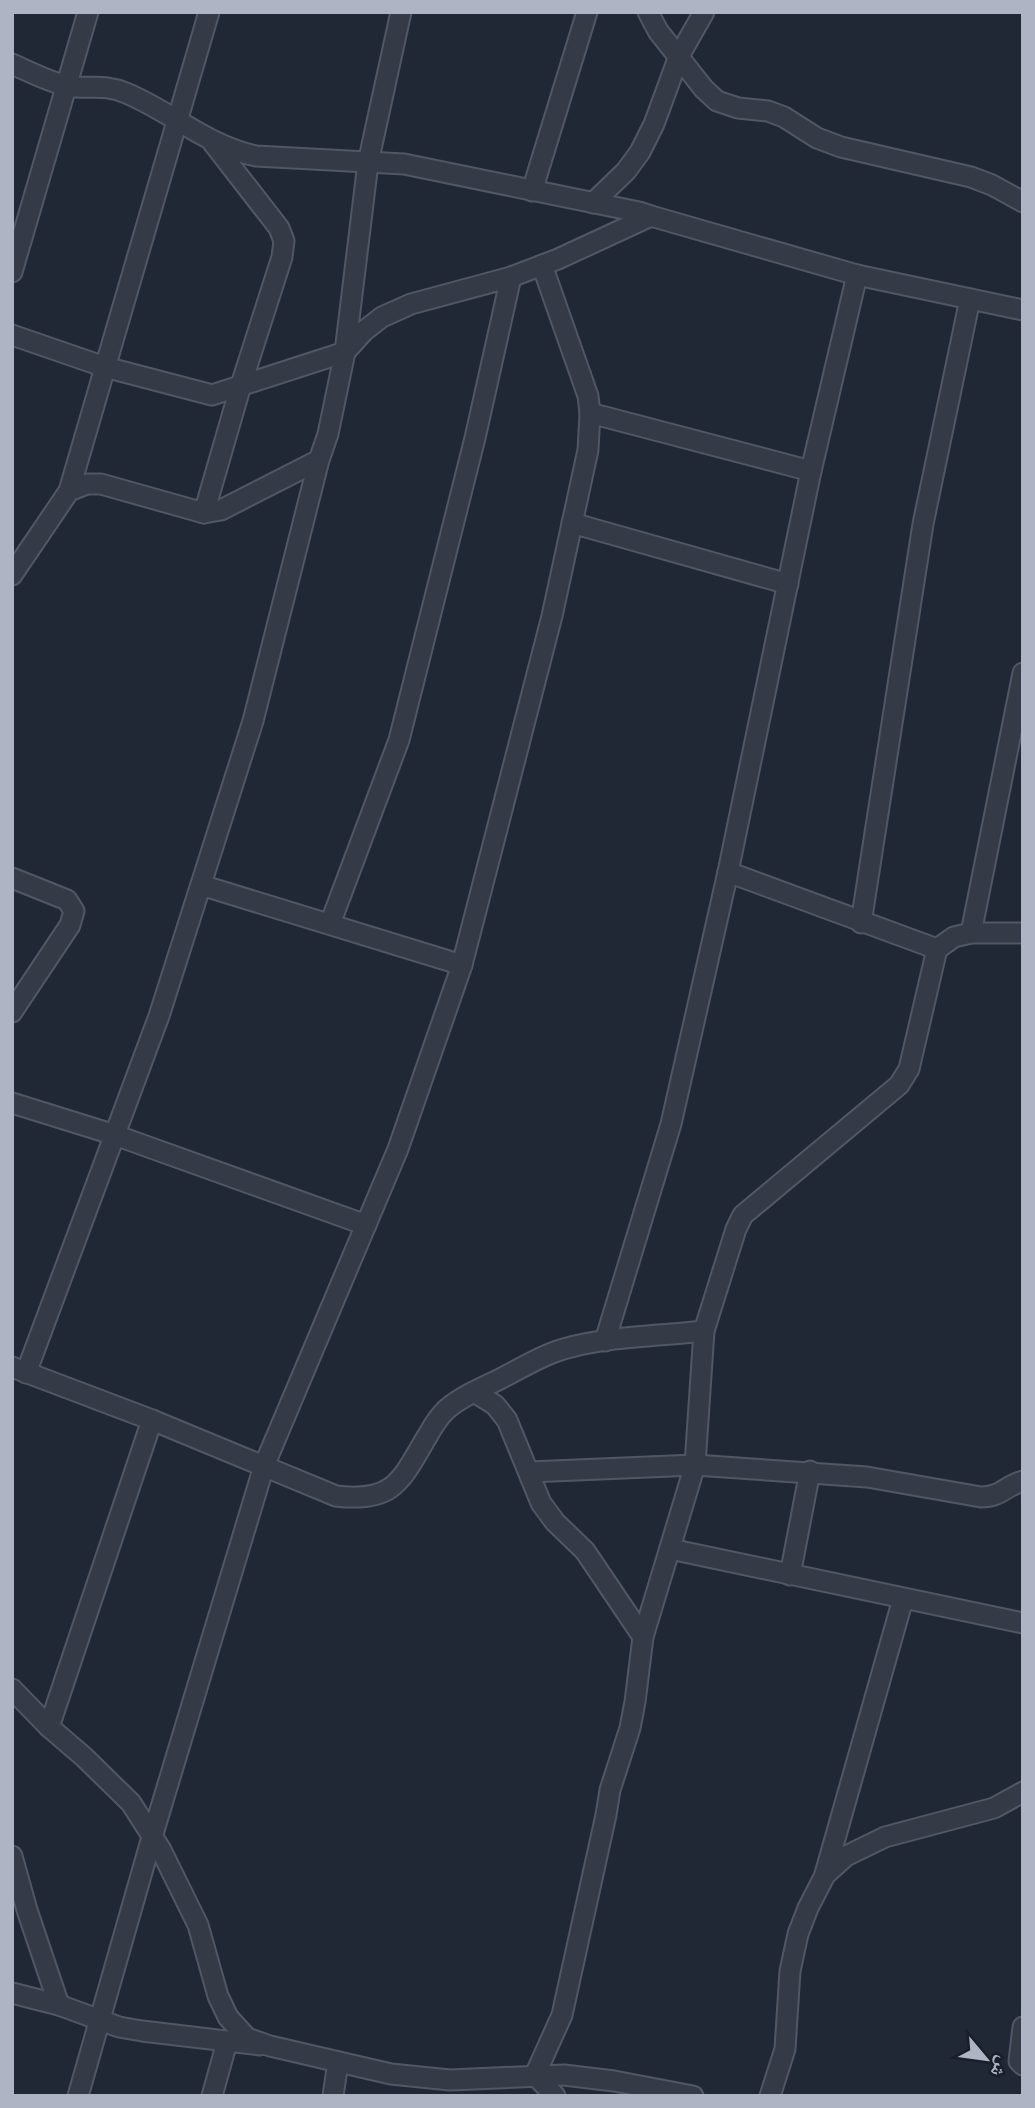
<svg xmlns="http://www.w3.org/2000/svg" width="1035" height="2108" viewBox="0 0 1035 2108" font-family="'Nunito Sans','Noto Naskh Arabic',sans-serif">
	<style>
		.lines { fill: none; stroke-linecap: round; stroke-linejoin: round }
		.street-casing { stroke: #515764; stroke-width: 23 }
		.street { stroke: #343a46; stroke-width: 19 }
	</style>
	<rect width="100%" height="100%" fill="#202835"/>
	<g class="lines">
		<g class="street-casing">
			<g id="street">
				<path d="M648,12l10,19 46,58 13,12 21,7 30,3 16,6 33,21 24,9 130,30 21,8 31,17"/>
				<path d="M12,64c18,8 37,18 55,22 22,4 36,-3 59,7 46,19 79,52 130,63l148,8 235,48 12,4 -93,43 -47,18 -100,27 -29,13 -18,14 -19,21 -17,82 -9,26 -98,50 -17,3 -103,-29h-14l-18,7 -57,84"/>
				<path d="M532,191l55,-179"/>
				<path d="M593,203l33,-32 14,-19 14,-28 25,-68 25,-44"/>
				<path d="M651,216l206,59 166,35"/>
				<path d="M12,272l76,-260"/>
				<path d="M12,335l93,32 107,28 133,-43 23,-189 33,-151"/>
				<path d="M590,413l221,58"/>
				<path d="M69,491l140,-479"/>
				<path d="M204,513l37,-128 41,-128 2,-16 -5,-13 -66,-85"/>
				<path d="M572,523l216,61"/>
				<path d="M728,872l209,77"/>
				<path d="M12,878l55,22 7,11 -4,14 -58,87"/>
				<path d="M201,885l261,80"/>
				<path d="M861,923l62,-399 47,-225"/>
				<path d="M330,924l69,-184 76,-302 36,-161"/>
				<path d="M971,933l52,-260"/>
				<path d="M12,1103l103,32 251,90"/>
				<path d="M605,1341l66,-217 57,-252 83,-401 46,-196"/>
				<path d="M12,1367l140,53 184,76c59,7 65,-16 92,-61 5,-9 11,-19 19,-26 14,-12 34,-21 51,-29 24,-12 47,-27 73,-33 43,-11 89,-11 133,-16"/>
				<path d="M26,1373l133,-357 94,-295 66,-261"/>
				<path d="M474,1392l21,13 12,15 34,83 14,19 30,29 58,86"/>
				<path d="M529,1472l166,-7 172,12 114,20c20,0 24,-11 42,-16"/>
				<path d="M670,1549l353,74"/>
				<path d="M790,1575l20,-104"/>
				<path d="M12,1689l37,38 35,30 47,46 30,47 37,75 20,71 10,21 19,21 23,8 121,28 59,6 114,-5 50,6 79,15"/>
				<path d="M49,1727l103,-307"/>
				<path d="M12,1856l15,54 32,95"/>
				<path d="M825,1874l78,-275"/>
				<path d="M12,1993l47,12 60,22 23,4 118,14"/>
				<path d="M1023,2027l-4,34 4,4"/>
				<path d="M78,2096l74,-259 112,-371 134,-317 64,-184 90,-349 36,-166 2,-37 -2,-17 -46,-131"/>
				<path d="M212,2096l15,-54"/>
				<path d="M333,2096l5,-34"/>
				<path d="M555,2096l-20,-21 27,-60 44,-200 4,-25 20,-62 5,-26 8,-65 52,-172 9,-134 32,-102 7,-14 156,-130 10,-16 28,-120 17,-12 17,-4h52"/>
				<path d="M770,2096l15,-47 5,-78 8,-37 10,-26 17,-33 21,-19 39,-19 109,-29 29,-16"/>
			</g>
		</g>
		<use href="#street" class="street"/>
	</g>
	<rect width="1035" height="2108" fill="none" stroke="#aeb4c3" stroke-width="28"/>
	<g transform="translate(986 2059) rotate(119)" stroke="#191f2a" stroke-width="5" paint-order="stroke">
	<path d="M0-5L12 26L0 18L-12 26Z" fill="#aeb4c3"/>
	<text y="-10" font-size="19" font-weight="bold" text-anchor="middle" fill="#aeb4c3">ش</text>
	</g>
</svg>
